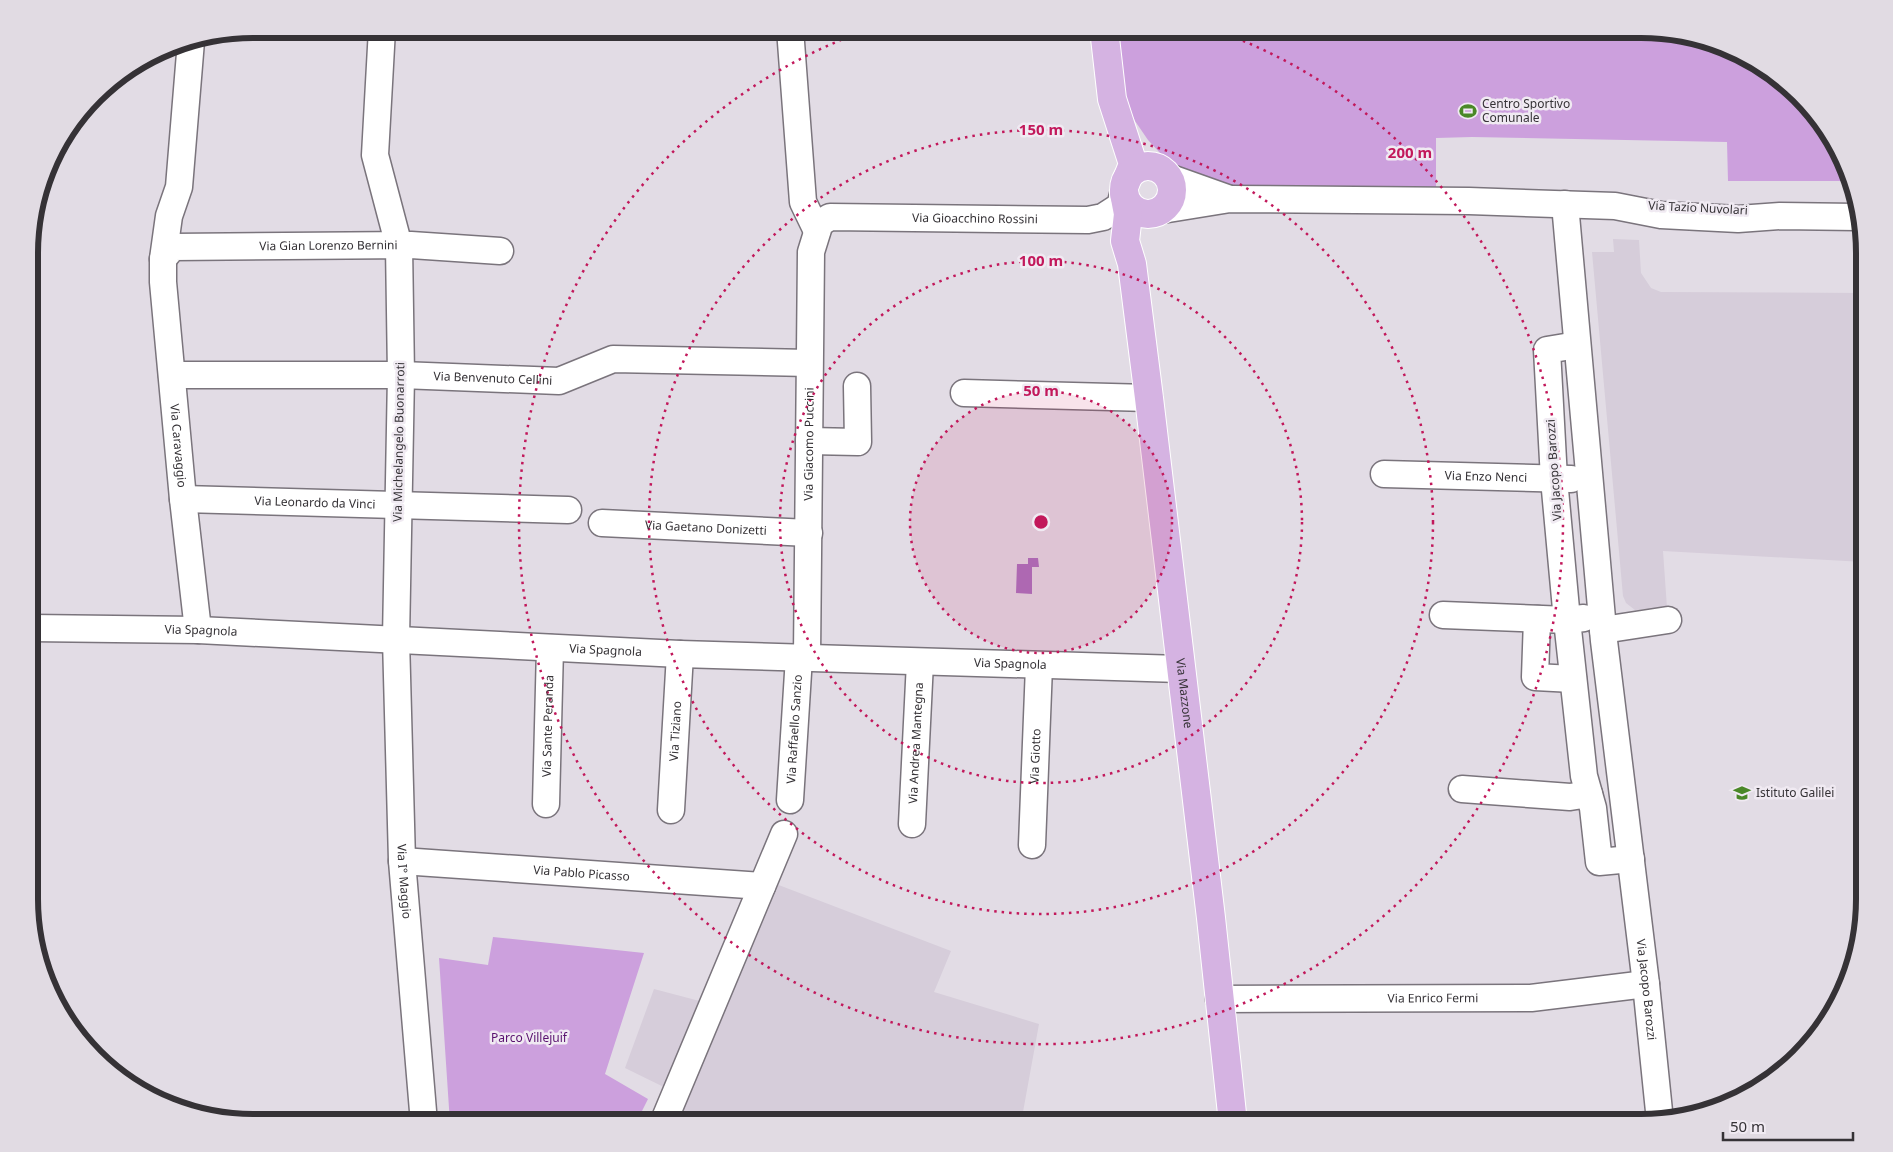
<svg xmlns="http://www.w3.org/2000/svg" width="1893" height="1152" viewBox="0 0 1893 1152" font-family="'Noto Sans',sans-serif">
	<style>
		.built { fill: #d6cdda }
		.green { fill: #cca0dd }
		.water { fill: #ab74bf }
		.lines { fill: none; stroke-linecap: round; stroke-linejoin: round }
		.minor-casing { stroke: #7a747c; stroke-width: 29 }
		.major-casing { stroke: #fff; stroke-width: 30 }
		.minor { stroke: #fff; stroke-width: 26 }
		.major { stroke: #d5b3e2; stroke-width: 28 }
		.ring { fill: none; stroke: #c2185b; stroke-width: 2.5; stroke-dasharray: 2.5 5 }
		.labels { text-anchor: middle; stroke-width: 5; stroke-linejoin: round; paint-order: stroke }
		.poi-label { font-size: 12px; fill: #353236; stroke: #f0eaf2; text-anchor: start }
		.street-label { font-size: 12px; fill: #353236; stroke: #f0eaf2 }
		.park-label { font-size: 12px; fill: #58106e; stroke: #f0eaf2 }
		.rim { fill: none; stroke: #353236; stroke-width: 6 }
		.centre { fill: #c2185b; stroke: #f0eaf2; stroke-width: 2.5 }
		.ring-label { font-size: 15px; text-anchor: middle; font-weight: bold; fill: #c2185b; stroke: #f0eaf2; stroke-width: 5; stroke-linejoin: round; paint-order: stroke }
	</style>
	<rect width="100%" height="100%" fill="#e2dce5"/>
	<g class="built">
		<path d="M1613,239l26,1 2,33 10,15 10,4 203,1v269l-201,-11 4,57 -32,2 -9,-7 -3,-7 -31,-344h22z"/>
		<path d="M763,879l188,72 -17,41 105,32 -18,99h-359l12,-31 -49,-24 29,-79 57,15z"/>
	</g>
	<g class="green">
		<path d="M1112,29h528l72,12 52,25 70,75 12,40h-118l-1,-39 -255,-5 -36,1v52l-199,-2 -47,-12 -29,-22 -13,-14 -13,-19 -9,-19z"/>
		<path d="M493,937l151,16 -39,121 43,25 -12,24h-186l-11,-165 49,7z"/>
	</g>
	<path class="water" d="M1028,558h10l1,9h-7v27l-16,-1 1,-29h11z"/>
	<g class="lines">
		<g class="minor-casing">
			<g id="minor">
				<path id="s1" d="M382,29l-7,126 24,91 2,129 -5,264 6,222 22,262"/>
				<path d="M790,29l13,173 14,29"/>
				<path id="s2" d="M191,41l-12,146 -10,29 -6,43v23l20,217 15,131"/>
				<path d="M1168,177l59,21"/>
				<path id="s3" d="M1565,204l39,437 42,343 14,137"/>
				<path d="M1162,210l68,-11 239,2 146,5 46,9 77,4 42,-3 77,1"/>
				<path id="s4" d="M163,259l10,-12 238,-2 89,6"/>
				<path id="s5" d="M172,375h229l158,6 54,-22 196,4"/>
				<path d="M964,393l185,5"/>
				<path d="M809,441l49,1 -1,-56"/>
				<path id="s6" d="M1384,474l187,5"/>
				<path id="s7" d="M183,499l385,11"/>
				<path id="s8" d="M602,523l207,10"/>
				<path d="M1443,615l124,5 -13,-141 -7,-129 30,-5"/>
				<path d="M1584,618l-17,2 17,156 9,32 6,54 32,-3"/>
				<path d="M1537,619l-2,58 38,2"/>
				<path id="s9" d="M31,628l167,2 482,24 500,15"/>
				<path d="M1603,630l65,-10"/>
				<path id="s10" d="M807,656l4,-404 9,-29 10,-6 258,3 15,-3 17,-11 4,-15"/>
				<path d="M1462,789l108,8 19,-3"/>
				<path id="s11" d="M790,800l9,-143"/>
				<path id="s12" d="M546,804l4,-156"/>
				<path id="s13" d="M671,810l9,-156"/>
				<path id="s14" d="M912,824l8,-162"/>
				<path id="s15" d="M1032,845l7,-179"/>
				<path id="s16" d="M402,861l360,25"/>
				<path id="s17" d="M1219,999l312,-1 115,-14"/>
				<path d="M663,1123l121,-289"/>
			</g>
		</g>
		<g class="major-casing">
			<g id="major">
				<path d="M1104,29l8,70 21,65 -7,18"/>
				<circle cx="1148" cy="190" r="24"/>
				<path id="s18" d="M1124,193l4,21 -3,27 7,23 17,134 62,520 22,205"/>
			</g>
		</g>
		<use href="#minor" class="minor"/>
		<use href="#major" class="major"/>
	</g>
	<circle cx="1041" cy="522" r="131" fill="#c2185b" fill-opacity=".12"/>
	<g class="ring">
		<circle cx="1041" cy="522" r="131"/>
		<circle cx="1041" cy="522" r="261"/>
		<circle cx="1041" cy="522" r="392"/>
		<path d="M1215 30A522 522 0 1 1 867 30"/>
	</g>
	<defs>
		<g id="stadium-bare" transform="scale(1.35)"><path d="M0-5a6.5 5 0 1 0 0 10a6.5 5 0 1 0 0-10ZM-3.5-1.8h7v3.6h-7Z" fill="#4a8828" stroke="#f0eaf2" stroke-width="2.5" paint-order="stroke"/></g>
		<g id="school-bare" transform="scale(1.35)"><path d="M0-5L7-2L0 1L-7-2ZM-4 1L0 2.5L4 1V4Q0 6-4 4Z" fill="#4a8828" stroke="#f0eaf2" stroke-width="2.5" paint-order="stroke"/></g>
	</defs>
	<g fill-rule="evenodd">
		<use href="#stadium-bare" x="1468" y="111"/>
		<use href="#school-bare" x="1742" y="793"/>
	</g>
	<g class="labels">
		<g class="poi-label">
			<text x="1482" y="108">Centro Sportivo<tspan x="1482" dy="14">Comunale</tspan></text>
			<text x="1756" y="797">Istituto Galilei</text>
		</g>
		<g class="street-label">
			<text transform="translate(1698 208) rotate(3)" y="4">Via Tazio Nuvolari</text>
			<text dy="4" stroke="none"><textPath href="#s10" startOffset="591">Via Gioacchino Rossini</textPath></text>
			<text dy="4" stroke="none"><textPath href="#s4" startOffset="171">Via Gian Lorenzo Bernini</textPath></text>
			<text dy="4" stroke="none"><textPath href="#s5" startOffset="321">Via Benvenuto Cellini</textPath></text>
			<text transform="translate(399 442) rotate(-89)" y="4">Via Michelangelo Buonarroti</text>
			<text dy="4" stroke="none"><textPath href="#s10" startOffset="212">Via Giacomo Puccini</textPath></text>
			<text dy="4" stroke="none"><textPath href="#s2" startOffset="408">Via Caravaggio</textPath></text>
			<text transform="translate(1554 470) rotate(-94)" y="4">Via Jacopo Barozzi</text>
			<text dy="4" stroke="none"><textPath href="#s6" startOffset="102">Via Enzo Nenci</textPath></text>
			<text dy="4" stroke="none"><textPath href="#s7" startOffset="132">Via Leonardo da Vinci</textPath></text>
			<text dy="4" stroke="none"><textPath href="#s8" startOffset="104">Via Gaetano Donizetti</textPath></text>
			<text dy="4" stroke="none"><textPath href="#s9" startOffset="170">Via Spagnola</textPath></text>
			<text dy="4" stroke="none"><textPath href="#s9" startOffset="575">Via Spagnola</textPath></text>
			<text dy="4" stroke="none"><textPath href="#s9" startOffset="980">Via Spagnola</textPath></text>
			<text dy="4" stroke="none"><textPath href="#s18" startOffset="505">Via Mazzone</textPath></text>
			<text dy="4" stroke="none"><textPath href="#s12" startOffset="78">Via Sante Peranda</textPath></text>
			<text dy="4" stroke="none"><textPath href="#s11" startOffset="71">Via Raffaello Sanzio</textPath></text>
			<text dy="4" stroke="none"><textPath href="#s13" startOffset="79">Via Tiziano</textPath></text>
			<text dy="4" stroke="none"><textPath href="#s14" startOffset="81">Via Andrea Mantegna</textPath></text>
			<text dy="4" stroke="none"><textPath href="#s15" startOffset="89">Via Giotto</textPath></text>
			<text dy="4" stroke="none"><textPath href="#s16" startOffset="180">Via Pablo Picasso</textPath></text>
			<text dy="4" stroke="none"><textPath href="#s1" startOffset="856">Via I° Maggio</textPath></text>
			<text dy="4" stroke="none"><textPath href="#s3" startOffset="790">Via Jacopo Barozzi</textPath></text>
			<text dy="4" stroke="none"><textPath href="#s17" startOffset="214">Via Enrico Fermi</textPath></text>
		</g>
		<g class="park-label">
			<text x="529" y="1042">Parco Villejuif</text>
		</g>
	</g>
	<path d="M0 0H1893V1152H0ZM253 38H1641A215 215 0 0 1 1856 253V899A215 215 0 0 1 1641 1114H253A215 215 0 0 1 38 899V253A215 215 0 0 1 253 38Z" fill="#e1dbe3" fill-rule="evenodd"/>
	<path class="rim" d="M253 38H1641A215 215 0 0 1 1856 253V899A215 215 0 0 1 1641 1114H253A215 215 0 0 1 38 899V253A215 215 0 0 1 253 38Z"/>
	<circle cx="1041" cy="522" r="8" class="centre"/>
	<g class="ring-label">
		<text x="1041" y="135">150 m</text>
		<text x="1410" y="158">200 m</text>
		<text x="1041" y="266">100 m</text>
		<text x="1041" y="396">50 m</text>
	</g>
	<path d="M1723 1132v8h130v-8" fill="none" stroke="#353236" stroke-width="2.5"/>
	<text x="1730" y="1132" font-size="15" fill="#353236" stroke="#f0eaf2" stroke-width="4" paint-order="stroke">50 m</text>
</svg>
